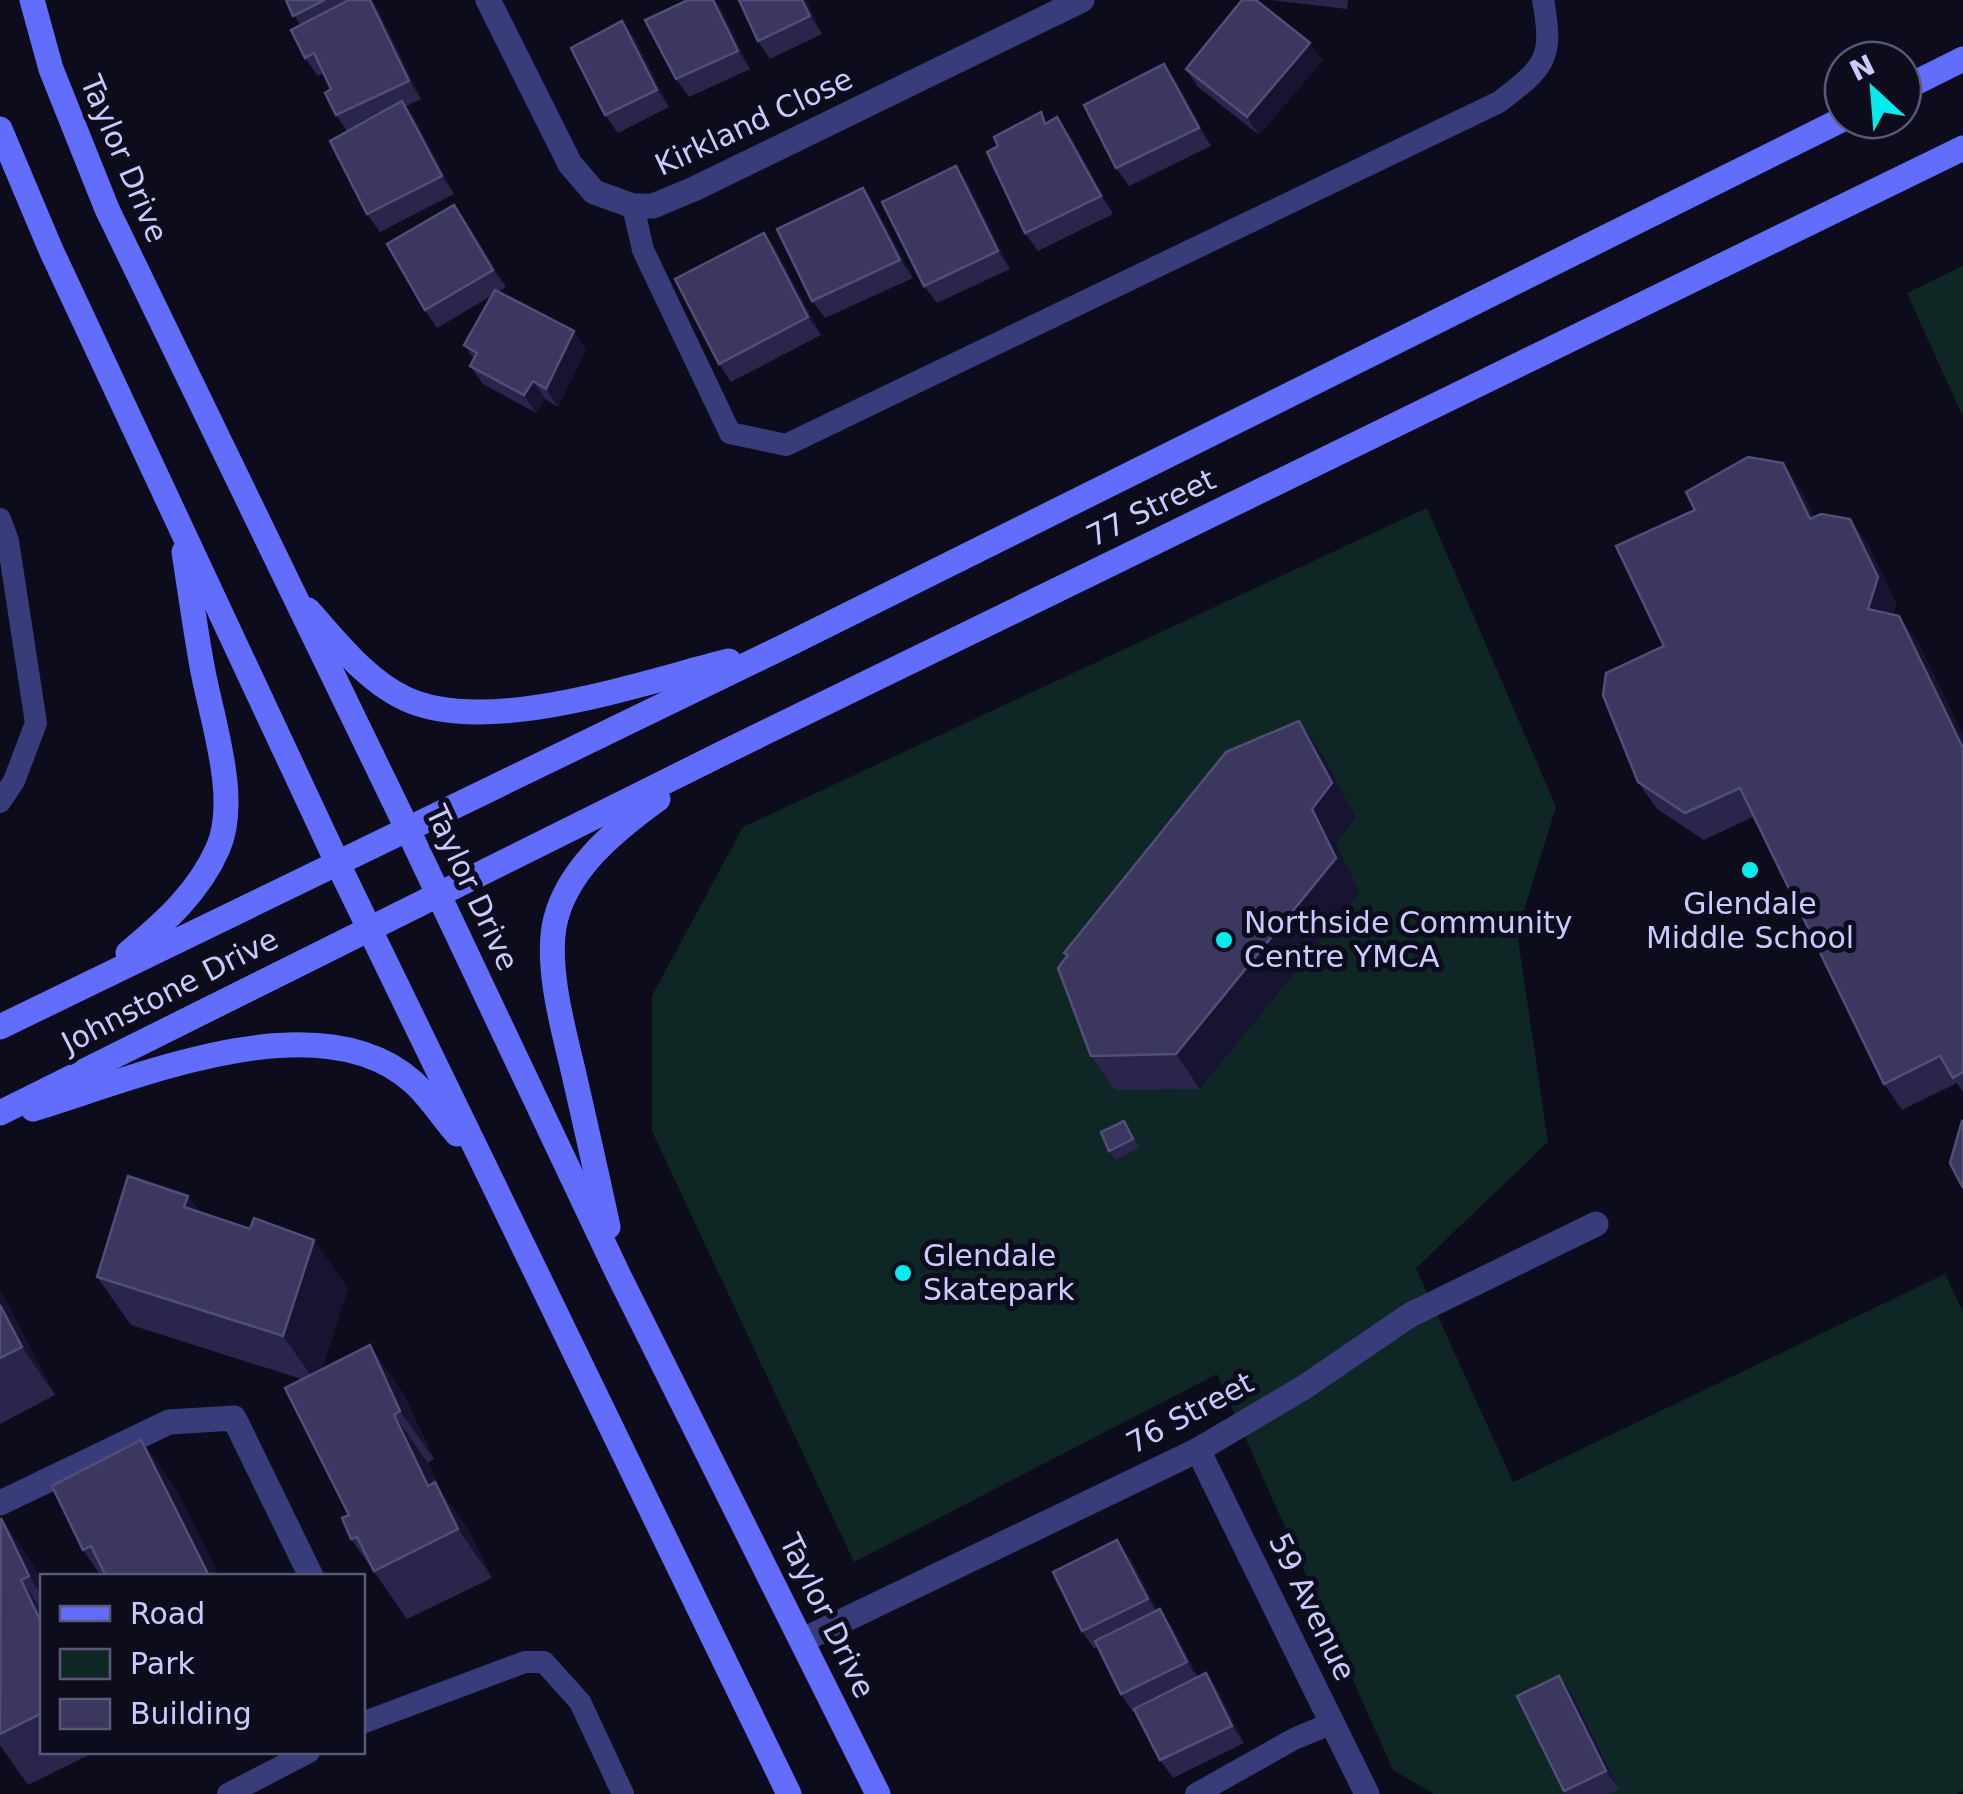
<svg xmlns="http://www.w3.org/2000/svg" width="1963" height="1794" viewBox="0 0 1963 1794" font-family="'DejaVu Sans',sans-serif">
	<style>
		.green { fill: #0f2724 }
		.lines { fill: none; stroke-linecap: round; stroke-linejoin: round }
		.lane { stroke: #383c7b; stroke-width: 22 }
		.street { stroke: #383c7b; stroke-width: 25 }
		.secondary { stroke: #636dfb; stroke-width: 25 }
		.wall { fill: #29254b }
		.shaded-wall { fill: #171431 }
		.building { fill: #3b375f; stroke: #514e78; stroke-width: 2.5 }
		.poi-dot { fill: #06ebed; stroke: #0d0c1d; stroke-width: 4 }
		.labels { text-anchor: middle; stroke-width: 10; stroke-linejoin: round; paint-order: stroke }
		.street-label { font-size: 30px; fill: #cbcafe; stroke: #0d0c1d }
		.poi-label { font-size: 30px; fill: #cbcafe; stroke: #0d0c1d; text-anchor: start }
	</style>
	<rect width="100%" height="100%" fill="#0d0c1d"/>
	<g class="green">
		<path d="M1963,266v151l-56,-124z"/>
		<path d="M1427,508l129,299 -39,125 31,210 -132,126 97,214 432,-208 18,38v479l-7,3h-522l-41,-24 -176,-396 -363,188 -202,-431v-135l91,-169z"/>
	</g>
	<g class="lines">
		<g class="lane">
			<path d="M633,206l10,44 87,183 56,12 713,-343c46,-35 55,-43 44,-102"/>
			<path d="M0,519l8,22 28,182 -22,58 -14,21"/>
			<path d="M362,1723l163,-61h19l36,40 43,92"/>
			<path d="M228,1794l81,-42"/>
			<path d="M1196,1794l98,-55 38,-16"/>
		</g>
		<g class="street">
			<path d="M488,0l82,164 24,28 39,14h20l43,-18 386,-188"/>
			<path d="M1198,1450l169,344"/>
			<path d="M0,1503l169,-81 65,-4 77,158"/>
			<path d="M803,1640l395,-190 105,-62 107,-73 186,-91"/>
		</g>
		<g class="secondary">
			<path d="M32,0l19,69 56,140 300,619 212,448 259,518"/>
			<path d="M1903,89l60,-30"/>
			<path d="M0,129l51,121 286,612 452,932"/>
			<path d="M308,610c29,32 57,69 96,88 83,40 239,-16 325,-37"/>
			<path d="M128,953c36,-30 71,-61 90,-105 22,-50 -7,-130 -16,-182 -7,-38 -12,-76 -18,-114"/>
			<path d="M0,1027l783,-380 1060,-528"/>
			<path d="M33,1109c103,-31 286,-111 380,-27 16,14 29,35 44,52"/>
			<path d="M0,1113l725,-361 1238,-604"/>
			<path d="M608,1227c-11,-52 -23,-104 -35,-157 -10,-42 -26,-100 -19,-143 10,-56 61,-97 104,-128"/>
		</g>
	</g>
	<g class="wall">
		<path d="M286,0h85l7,9 43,90 -15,7 9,13 39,75 -74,38 -13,-18 -20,-83 -11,-16 -5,-26 -7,-16 -6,3 -13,-18 -5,-33z"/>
		<path d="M806,0l16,34 -52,25 -12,-18z"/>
		<path d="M1269,0h79l-1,9z"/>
		<path d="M721,8l29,61 -61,28 -13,-18z"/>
		<path d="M622,21l13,18 34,68 -51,26 -13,-18z"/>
		<path d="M1323,60l-64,75 -61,-48 -12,-18z"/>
		<path d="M1176,81l35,65 -82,40 -13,-18z"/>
		<path d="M1048,122l22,13 43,79 -75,37 -13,-18z"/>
		<path d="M956,166l12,18 42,85 -73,34 -13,-17z"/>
		<path d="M863,188l12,18 38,72 -88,40 -13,-17z"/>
		<path d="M467,223l39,64 -8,5 88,57 -28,58 -13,-8 -9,14 -53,-29 -13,-18 4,-7 -10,-14 27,-49 -54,32 -12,-18z"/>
		<path d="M764,233l12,17 45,85 -90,47 -12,-18z"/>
		<path d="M1783,463l18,27 13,27 36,2 18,26 28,58 -3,11 25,28 45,94v356l-6,-9 -55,27 -18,-26 -131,-267 -49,23 -47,-31 -19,-27 26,-136 31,-136z"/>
		<path d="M1323,755l33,63 -20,25 24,50 -160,196 -85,1 -24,-34 -24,-99 -3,-4z"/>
		<path d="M1130,1130l9,18 -23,12 -7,-9z"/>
		<path d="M188,1196l12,16 148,76 -26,81 81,24 31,66 -6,4 14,30 27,38 23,47 -85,41 -56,-80 -2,-24 -48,-136 -170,-54 -34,-48z"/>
		<path d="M0,1292l55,103 -55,29z"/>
		<path d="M141,1440l34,48 44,88h-118l-18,-26z"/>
		<path d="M1,1518l33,49 8,16v169h53l-67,33 -28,-40z"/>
		<path d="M1130,1558l27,52 15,17 26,50 8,-4 12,17 26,53 -71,35 -13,-18 -25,-48h-2l-12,-18 -23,-47 -4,2 -12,-18z"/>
		<path d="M1572,1694l47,95 -11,5h-42l-2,-3z"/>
	</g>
	<g class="shaded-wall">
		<path d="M370,0h1l7,9 43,90 -12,-18z"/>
		<path d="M713,0h2l6,8 29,61 -12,-18z"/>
		<path d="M802,0h4l16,34 -12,-18z"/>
		<path d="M622,21l13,18 34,68 -12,-17z"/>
		<path d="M1310,43l13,17 -64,75 -12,-18z"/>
		<path d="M1164,64l12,17 35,65 -12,-18z"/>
		<path d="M402,101l13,18 39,75 -12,-18z"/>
		<path d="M1057,117l13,18 43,79 -12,-18z"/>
		<path d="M956,166l12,18 42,85 -12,-18z"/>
		<path d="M863,188l12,18 38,72 -13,-18z"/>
		<path d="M454,205l13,18 39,64 -13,-17z"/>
		<path d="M764,233l12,17 45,85 -13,-18z"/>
		<path d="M574,331l12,18 -28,58 -12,-18z"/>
		<path d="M533,381l12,18 -9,14 -12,-18z"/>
		<path d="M1783,463l18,27 27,55 -18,-26z"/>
		<path d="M1850,519l18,26 28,58 -10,32 -18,-26z"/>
		<path d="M1899,616l19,26 45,94v12z"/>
		<path d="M1299,721l24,34 33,63 -20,25 24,50 -160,196 -24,-35 136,-245z"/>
		<path d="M188,1196l34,48 -38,-37z"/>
		<path d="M314,1240l34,48 -31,96 -34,-48z"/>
		<path d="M0,1292l6,8 49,95 -33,-48 -22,-42z"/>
		<path d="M370,1345l33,48 31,66 -34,-48z"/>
		<path d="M394,1415l34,48 14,30 27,38 23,47 -64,-92z"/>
		<path d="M141,1440l34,48 44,88h-10z"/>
		<path d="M1,1518l33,49 8,16v13l-13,-20z"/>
		<path d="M1117,1540l13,18 30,58 -12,-17z"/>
		<path d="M21,1580l21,31v13z"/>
		<path d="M1160,1609l12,18 27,53 -12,-18z"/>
		<path d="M1206,1673l12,17 26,53 -12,-17z"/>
		<path d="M1559,1676l13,18 47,95 -13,-18z"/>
	</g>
	<g class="building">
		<path d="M286,0h39l-32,16z"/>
		<path d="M349,0h21l39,81 -73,34 -11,-22 6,-4 -17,-36 -9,5 -14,-28z"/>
		<path d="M688,0h25l25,51 -62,28 -31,-59z"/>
		<path d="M739,0h63l8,16 -52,25z"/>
		<path d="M1242,0h14l54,43 -63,74 -61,-48z"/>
		<path d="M622,21l35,69 -52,25 -34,-67z"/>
		<path d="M1164,64l35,64 -83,40 -32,-63z"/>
		<path d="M402,101l40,75 -75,38 -37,-73z"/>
		<path d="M1041,112l4,12 12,-7 44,79 -76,37 -38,-81 11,-6 -4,-9z"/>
		<path d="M956,166l42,85 -74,35 -42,-84z"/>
		<path d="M863,188l37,72 -88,41 -35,-72z"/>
		<path d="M454,205l39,65 -68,40 -38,-66z"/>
		<path d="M764,233l44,84 -89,47 -44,-85z"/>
		<path d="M495,290l79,41 -28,58 -13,-8 -9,14 -54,-29 7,-13 -13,-8z"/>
		<path d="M1748,457l35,6 27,56 11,-5 29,5 28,58 -10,32 31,7 64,132v324l-10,6 -13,-22 -56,28 -144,-296 -55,25 -47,-31 -35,-87 3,-22 58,-27 -48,-100 79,-36 -9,-18z"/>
		<path d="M1299,721l33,62 -20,26 24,49 -160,196 -85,2 -33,-88 10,-13 -4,-2 162,-201z"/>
		<path d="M1124,1121l9,18 -24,12 -8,-19z"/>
		<path d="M1962,1121h1v67l-13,-25z"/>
		<path d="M128,1176l60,20 -4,11 66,22 4,-11 60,22 -31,96 -186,-59z"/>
		<path d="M0,1305l22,42 -22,11z"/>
		<path d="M370,1345l30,66 -6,4 34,71 7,-4 23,47 -84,42 -17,-34 -6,2 -9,-21 7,-3 -64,-127z"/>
		<path d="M141,1440l68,136h-103l-15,-30 -8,4 -31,-64z"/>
		<path d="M1,1518l28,58 -8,4 21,44v89l-42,21z"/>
		<path d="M1117,1540l31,59 -66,32 -29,-59z"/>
		<path d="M1160,1609l27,53 -66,32 -26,-53z"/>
		<path d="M1206,1673l26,53 -72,34 -26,-51z"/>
		<path d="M1559,1676l47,95 -42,20 -47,-95z"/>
	</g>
	<g class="poi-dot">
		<circle cx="1750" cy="870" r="10"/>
		<circle cx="1224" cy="940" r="10"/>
		<circle cx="903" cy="1273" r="10"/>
	</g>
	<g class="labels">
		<g class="street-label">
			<text transform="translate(754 122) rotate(-25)" y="10">Kirkland Close</text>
			<text transform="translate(124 159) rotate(67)" y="10">Taylor Drive</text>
			<text transform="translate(1151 508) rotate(-26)" y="10">77 Street</text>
			<text transform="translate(472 888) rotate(65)" y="10">Taylor Drive</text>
			<text transform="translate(170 991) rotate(-27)" y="10">Johnstone Drive</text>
			<text transform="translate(1190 1413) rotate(-28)" y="10">76 Street</text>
			<text transform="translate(1312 1607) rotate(64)" y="10">59 Avenue</text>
			<text transform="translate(827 1616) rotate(64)" y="10">Taylor Drive</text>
		</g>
		<g class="poi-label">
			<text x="1750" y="914" text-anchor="middle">Glendale<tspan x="1750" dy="34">Middle School</tspan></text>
			<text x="1244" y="933">Northside Community<tspan x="1244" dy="34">Centre YMCA</tspan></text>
			<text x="923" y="1266">Glendale<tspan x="923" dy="34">Skatepark</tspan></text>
		</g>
	</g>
	<rect x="40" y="1574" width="325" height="180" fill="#0d0c1d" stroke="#595877" stroke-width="2.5"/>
	<rect x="60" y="1606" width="50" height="15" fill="#636dfb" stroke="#595877" stroke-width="2.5"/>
	<text x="130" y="1624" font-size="30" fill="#cbcafe">Road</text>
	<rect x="60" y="1649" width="50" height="30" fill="#0f2724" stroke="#595877" stroke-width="2.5"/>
	<text x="130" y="1674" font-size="30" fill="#cbcafe">Park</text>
	<rect x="60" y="1699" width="50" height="30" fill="#3b375f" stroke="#595877" stroke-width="2.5"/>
	<text x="130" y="1724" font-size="30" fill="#cbcafe">Building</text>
	<g transform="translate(1873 90) rotate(334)"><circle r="48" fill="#0d0c1d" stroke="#595877" stroke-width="2.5"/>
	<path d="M0-8L18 38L0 25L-18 38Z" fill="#06ebed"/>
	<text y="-15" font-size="28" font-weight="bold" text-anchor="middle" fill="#cbcafe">N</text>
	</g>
</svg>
